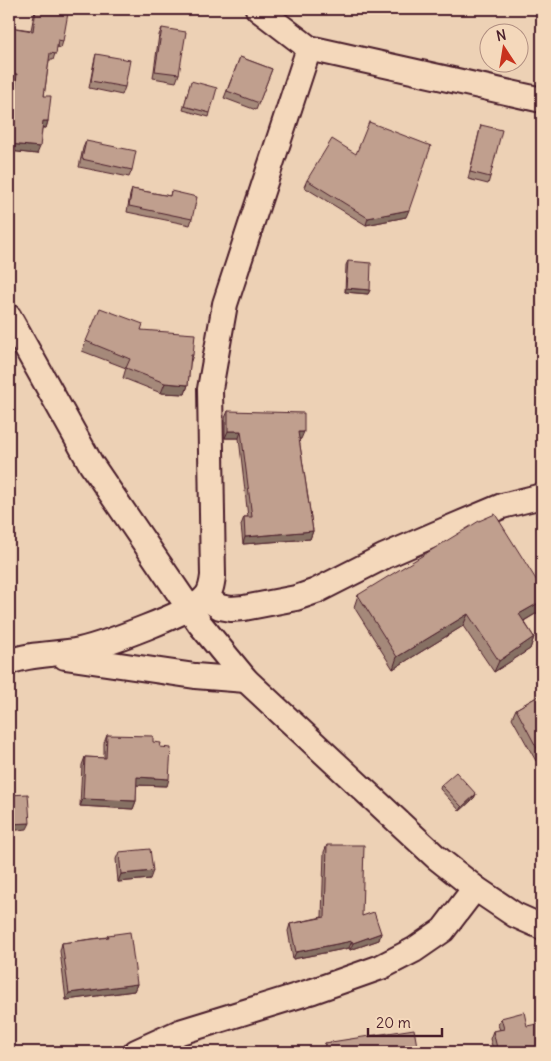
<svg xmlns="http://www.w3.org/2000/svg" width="551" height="1061" viewBox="0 0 551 1061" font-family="Delius,sans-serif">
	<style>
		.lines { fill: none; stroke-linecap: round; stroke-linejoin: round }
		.street-casing { stroke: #4a1f2b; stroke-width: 28 }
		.street { stroke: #f4d8bb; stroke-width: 24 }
		.wall { fill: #a5897a; stroke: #4a1f2b }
		.shaded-wall { fill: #866f63; stroke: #4a1f2b }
		.building { fill: #c09f8e; stroke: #4a1f2b }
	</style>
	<rect width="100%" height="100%" fill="#edd1b5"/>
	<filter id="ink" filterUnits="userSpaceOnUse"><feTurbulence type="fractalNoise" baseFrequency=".02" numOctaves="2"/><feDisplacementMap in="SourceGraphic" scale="10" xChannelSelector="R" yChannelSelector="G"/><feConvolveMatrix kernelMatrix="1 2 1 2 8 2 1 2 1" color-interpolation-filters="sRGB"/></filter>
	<g filter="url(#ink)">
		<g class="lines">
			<g class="street-casing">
				<g id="street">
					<path d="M258,9l51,39 233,52"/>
					<path d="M9,317l82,147 109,160 46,56 190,177 39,31 40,27 27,12"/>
					<path d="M205,598l15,9 11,2 13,-1 52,-10 20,-7 69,-35 60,-26 57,-24 40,-10"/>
					<path d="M65,657l130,19 51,4"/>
					<path d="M9,662c22,-9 47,-7 71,-12 22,-5 113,-38 126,-53 5,-6 6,-13 7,-21l-3,-187 15,-85 84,-256"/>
					<path d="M136,1052l44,-20 133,-41 68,-24 33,-17 29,-20 32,-42"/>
				</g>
			</g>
			<use href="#street" class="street"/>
		</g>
		<g class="wall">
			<path d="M36,9l27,32 -2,7 -4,-1 -4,13h-4l-5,36 4,25 -2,7h-4l-5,26 -28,-3v-14l6,-56 -6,-1v-53l22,3 3,-15z"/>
			<path d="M162,28l17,46 -3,8 -23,-4 6,-43z"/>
			<path d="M96,54l29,33 -3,8 -33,-7 5,-26z"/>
			<path d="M240,57l32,12 -16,41 -32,-12z"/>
			<path d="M190,85l20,28 -1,4 -26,-7z"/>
			<path d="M481,125l9,52 -2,7 -20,-5 11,-46z"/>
			<path d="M86,141l46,29 -3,7 -50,-10 4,-19z"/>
			<path d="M307,180l99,37 -40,8 -62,-38z"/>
			<path d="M132,189l38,7 1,-5 21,28 -2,6 -63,-13 3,-17z"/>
			<path d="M348,261l22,29 -2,4 -23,-2 1,-27z"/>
			<path d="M141,330l52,25 -3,9 -2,21 -3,9 -24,-1 -38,-15 3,-10 -44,-17 4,-10z"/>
			<path d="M228,411l73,28h-2l14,92 -3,8 -67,5 -2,-19 3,-8h4l-9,-79h-14v-20z"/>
			<path d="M542,589v21l-18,11 10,16 -4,12 -36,23 -31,-46 -70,43 -39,-62 4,-12z"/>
			<path d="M542,694v64l-6,3 -24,-43 4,-9z"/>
			<path d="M107,735l46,7 7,5 7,39 -31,-1v16l-3,8 -53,-3 2,-41 3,-8 19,1v-15z"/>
			<path d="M441,785l35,9 -2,4 -14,13 -20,-22z"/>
			<path d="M327,845l35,71 19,17 -2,7 -29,10 -1,-2 -56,11 -5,-28 2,-7 32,-7 2,-65z"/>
			<path d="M119,852l31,27 -32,3 -2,-23z"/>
			<path d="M108,935l29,49 -3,7 -68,9 -6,-49 2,-8 45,-6z"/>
			<path d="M501,1018l26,8 15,26 -49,-3 -3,-10 3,-8 7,-1 -2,-5z"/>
			<path d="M325,1043l93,9h-95v-1z"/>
		</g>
		<g class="shaded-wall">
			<path d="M9,73l8,1 -2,7 -6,-1z"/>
			<path d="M43,121h5l-2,7 -6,-1z"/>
			<path d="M10,144l30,3 -3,7 -28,-3z"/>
			<path d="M409,210l-3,7 -40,8 2,-7z"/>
			<path d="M346,288l24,2 -2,4 -23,-2z"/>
			<path d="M165,383l23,2 -3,9 -24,-1z"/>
			<path d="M228,431h13l-2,7h-14z"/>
			<path d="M298,432h6l-3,7h-5z"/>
			<path d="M313,531l-3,8 -67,5 2,-7z"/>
			<path d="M542,601v9l-27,16 4,-12z"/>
			<path d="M468,614l-5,12 -70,43 4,-12z"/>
			<path d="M534,637l-4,12 -36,23 5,-11z"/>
			<path d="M542,750v8l-6,3 3,-9z"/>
			<path d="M137,777l32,2 -2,7 -33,-1z"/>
			<path d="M476,794l-2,4 -14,13 2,-4z"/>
			<path d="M83,799l53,2 -3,8 -53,-3z"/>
			<path d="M30,823l-3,6 -18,2v-7z"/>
			<path d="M153,871l-3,8 -32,3 3,-8z"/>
			<path d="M381,933l-2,7 -29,10 3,-7z"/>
			<path d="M352,941l-3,7 -56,11 3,-7z"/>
			<path d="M137,984l-3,7 -68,9 3,-7z"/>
		</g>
		<g class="building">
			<path d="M36,9h6l26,4 -5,28 -5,-1 -2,14 -6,-1 -6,43h7l-3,25h-5l-3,26 -30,-3 7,-70 -8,-1v-46l24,4z"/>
			<path d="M162,28l24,4 -7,42 -24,-3z"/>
			<path d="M96,54l34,6 -5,27 -34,-6z"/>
			<path d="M240,57l32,12 -13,34 -32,-12z"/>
			<path d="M191,81l26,7 -7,25 -26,-7z"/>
			<path d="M369,122l62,24 -22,64 -41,8 -61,-38 25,-41 24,15z"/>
			<path d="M481,125l21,5 -12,47 -20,-5z"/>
			<path d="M86,141l50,10 -4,19 -50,-11z"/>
			<path d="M132,189l38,7 1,-5 26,6 -5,22 -63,-13z"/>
			<path d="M348,261l23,2 -1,27 -24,-2z"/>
			<path d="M100,308l43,16 -2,6 54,4 -2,21h-2l-3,30 -23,-2 -39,-15 4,-9 -44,-18z"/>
			<path d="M228,411l76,2v19h-6l15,99 -68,6 -1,-20h8l-11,-86h-13z"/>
			<path d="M495,514l47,75v12l-23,13 15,23 -35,24 -31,-47 -71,43 -39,-62 121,-74z"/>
			<path d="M542,694v56l-3,2 -23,-43z"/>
			<path d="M107,735l46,1v6l8,1 -1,4 11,1 -2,31 -32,-2 -1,24 -53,-2 2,-42 21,1z"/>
			<path d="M456,772l20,22 -14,13 -21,-22z"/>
			<path d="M28,794l2,29 -21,1v-29z"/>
			<path d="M327,845h37l-2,71 12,-4 7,21 -28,10 -1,-2 -56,11 -6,-28 35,-7z"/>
			<path d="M150,849l3,22 -32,3 -2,-22z"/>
			<path d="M130,932l7,52 -68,9 -7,-50 47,-6 -1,-2z"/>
			<path d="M524,1012l3,14 15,-3v29h-60l15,-4 -4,-17 11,-2 -3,-11z"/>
			<path d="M414,1029l4,23h-91l-2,-9z"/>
		</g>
	</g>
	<rect width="551" height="1061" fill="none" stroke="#f4d8bb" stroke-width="30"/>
	<rect x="15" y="15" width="521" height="1031" fill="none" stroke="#4a1f2b" stroke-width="2" filter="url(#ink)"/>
	<g transform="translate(504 48) rotate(348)"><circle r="24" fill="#f4d8bb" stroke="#b08e81"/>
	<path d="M0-4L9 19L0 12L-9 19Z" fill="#c8321e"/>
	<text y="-8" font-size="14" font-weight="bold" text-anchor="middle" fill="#4a1f2b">N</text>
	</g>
	<path d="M368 1028v8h74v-8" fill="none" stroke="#4a1f2b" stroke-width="2.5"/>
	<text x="376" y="1028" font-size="15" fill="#4a1f2b" stroke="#f4d8bb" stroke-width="4" paint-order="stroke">20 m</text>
</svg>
